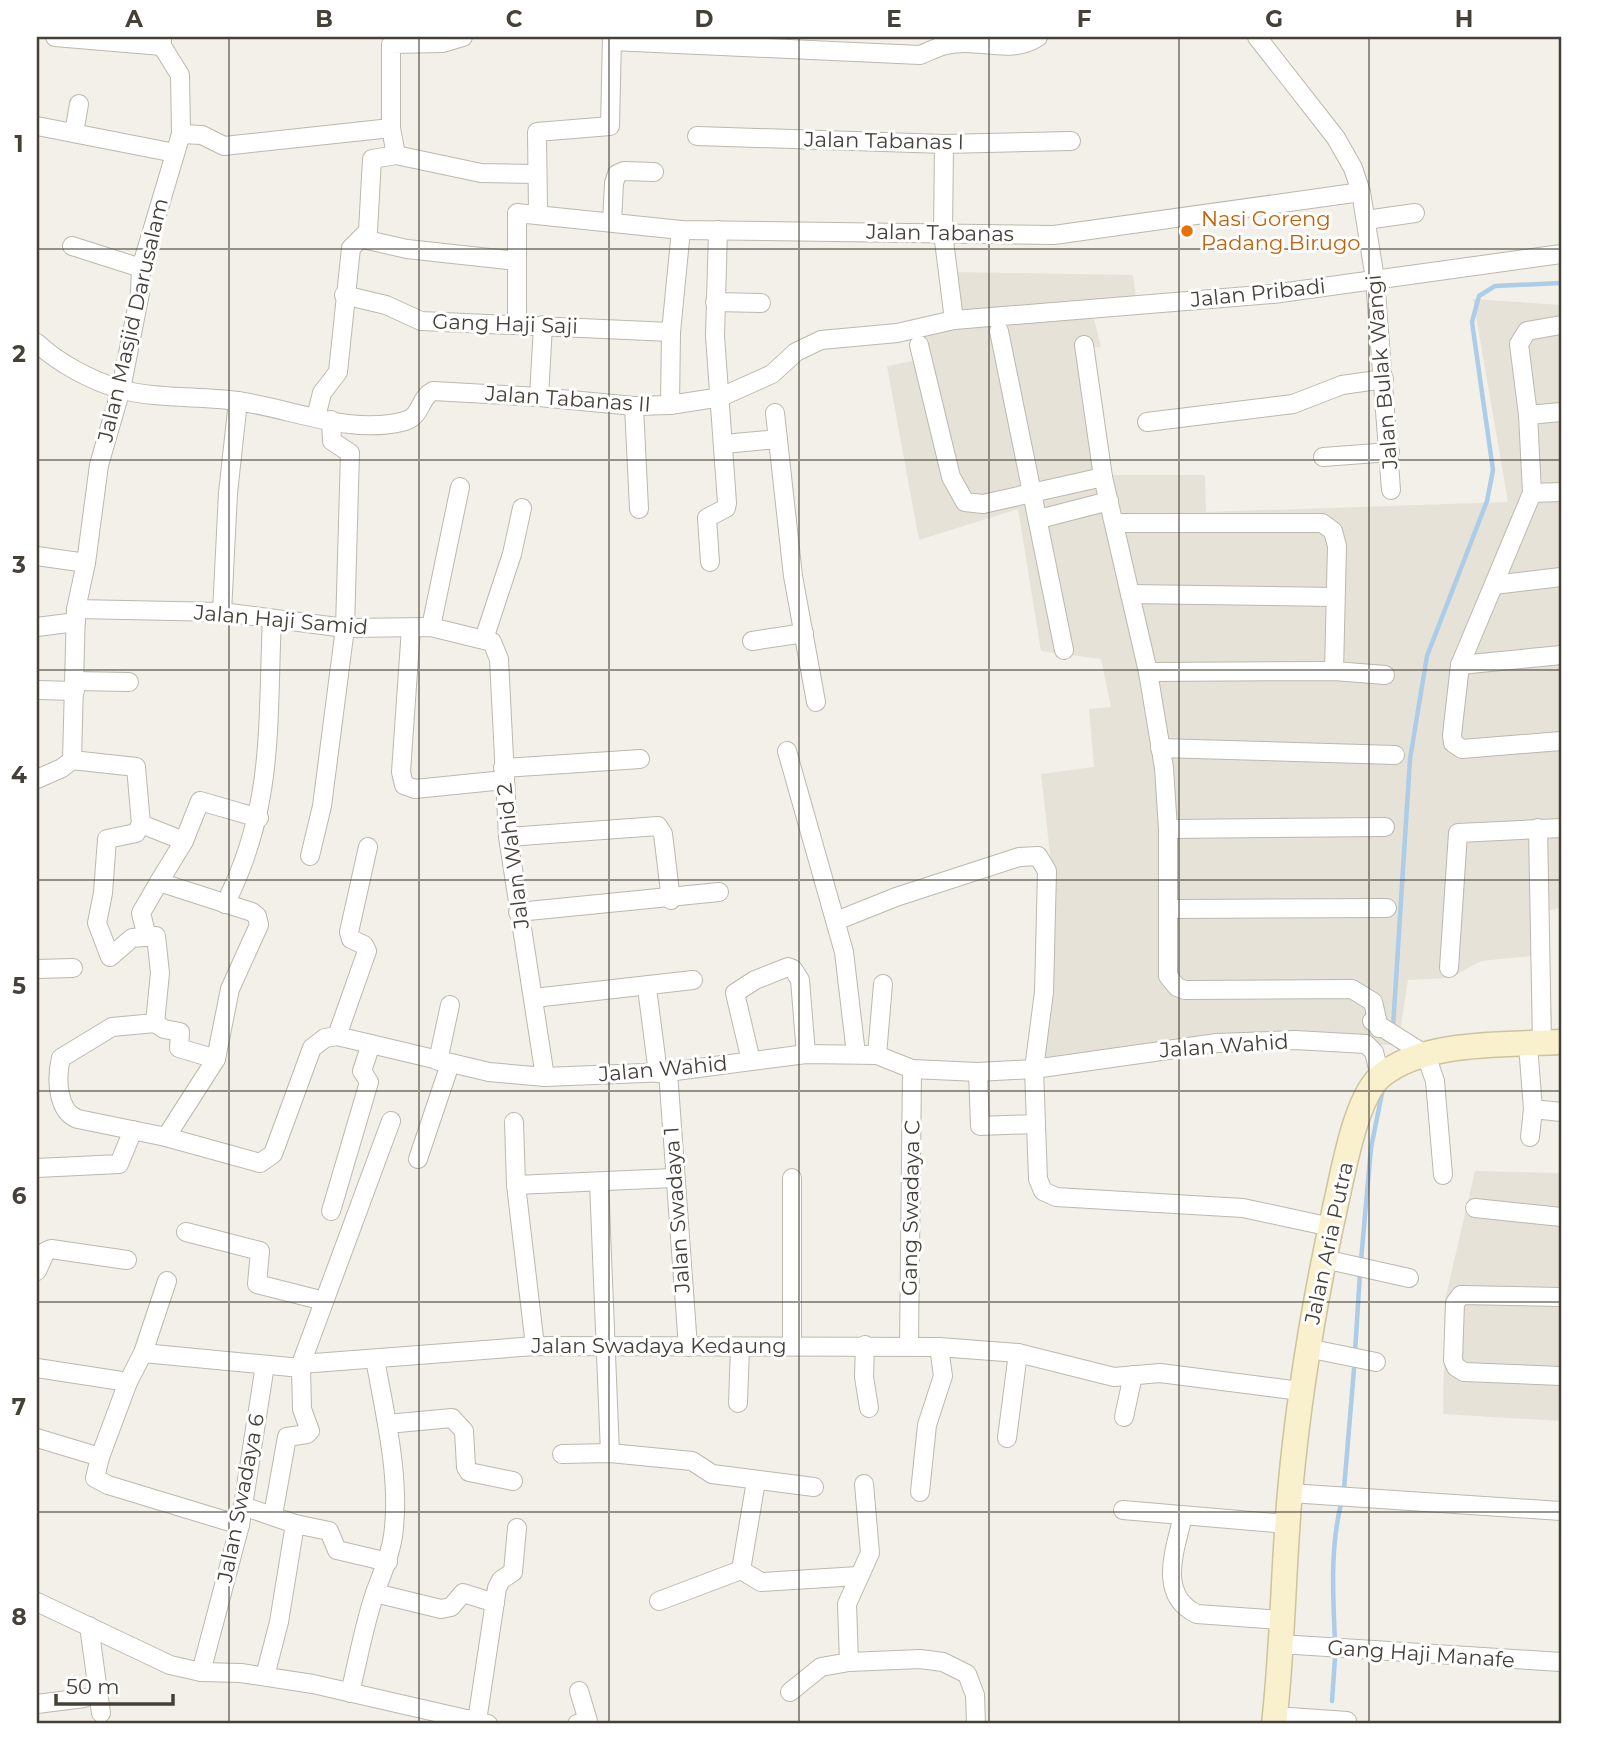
<svg xmlns="http://www.w3.org/2000/svg" width="1598" height="1761" viewBox="0 0 1598 1761" font-family="Montserrat,sans-serif">
	<style>
		.residential { fill: #e6e2d7 }
		.lines { fill: none; stroke-linecap: round; stroke-linejoin: round }
		.stream { stroke: #accce8; stroke-width: 4.5 }
		.minor-casing { stroke: #bdb8ac; stroke-width: 20 }
		.secondary-casing { stroke: #cdc49d; stroke-width: 27 }
		.minor { stroke: #fff; stroke-width: 18 }
		.secondary { stroke: #f9f0cd; stroke-width: 24 }
		.grid { fill: none; stroke: #454138; stroke-width: 2; stroke-opacity: 0.55 }
		.food-dot { fill: #e8710a; stroke: #fff; stroke-width: 2.5 }
		.labels { text-anchor: middle; stroke-width: 6; stroke-linejoin: round; paint-order: stroke }
		.street-label { font-size: 21px; fill: #454138; stroke: #fff }
		.food-label { font-size: 21px; fill: #c56008; stroke: #fff; text-anchor: start }
		.neatline { fill: none; stroke: #454138; stroke-width: 2.5 }
		.grid-label { font-size: 23px; text-anchor: middle; font-weight: bold; fill: #454138 }
	</style>
	<rect width="100%" height="100%" fill="#f2f0e9"/>
	<g class="residential">
		<path d="M952,272l181,3 4,30 -45,6 9,36 -15,1 19,127h100l1,37 302,-10 -35,-203 88,6v603l-15,3 6,111 -20,2 -1,-68 -50,5 -31,17 -42,2 -10,65 -189,-4 -44,9 -120,8 9,-169 -13,-115 53,-7 -5,-58 22,-2 -10,-48 -60,-8 -23,-142 -99,31 -32,-174 30,-6 -7,-20 41,-12z"/>
		<path d="M1475,1171l86,2v248l-118,-7 2,-114z"/>
	</g>
	<g class="lines">
		<g class="stream">
			<path d="M1393,1027l17,-268 17,-103 60,-155 6,-31 -21,-148 7,-26 16,-10 66,-3"/>
			<path d="M1361,1260l10,-112 12,-60"/>
			<path d="M1355,1352l5,-79"/>
			<path d="M1344,1489l10,-120"/>
			<path d="M1335,1642c-2,-46 -5,-93 6,-138"/>
			<path d="M1332,1701l3,-43"/>
		</g>
		<g class="minor-casing">
			<g id="minor">
				<path d="M55,37l107,9"/>
				<path d="M1257,37l79,101 17,30 8,24 14,87 16,211"/>
				<path d="M612,41l308,14c8,-3 17,-8 26,-10 31,-8 64,11 92,-8"/>
				<path d="M37,126l138,27"/>
				<path d="M74,133l5,-29"/>
				<path d="M181,134l21,1 22,11 167,-18"/>
				<path d="M697,136l247,8 127,-3"/>
				<path d="M944,144l-1,89 11,87"/>
				<path d="M396,155l-5,-27v-84l52,-1 20,-6"/>
				<path d="M538,213l-1,-81 73,-6 2,-89"/>
				<path d="M1366,220l49,-7"/>
				<path d="M612,222l2,-39 3,-9 7,-3 30,1"/>
				<path d="M363,239l44,10 101,11"/>
				<path d="M72,246l69,22"/>
				<path d="M344,295l42,10 35,16 250,11"/>
				<path d="M715,302l46,1"/>
				<path d="M517,324v-111l164,17 373,5 307,-43"/>
				<path d="M1561,325l-34,6 -8,13 9,71 4,78 -72,172 -8,70 1,8 9,6 99,-8"/>
				<path d="M999,331l65,319"/>
				<path d="M37,343c21,20 55,38 83,46 33,10 82,7 117,12 53,7 114,35 168,20 17,-5 14,-23 28,-30l106,6 95,9 36,-1 51,-8 51,-23 24,-22 25,-12 76,-7 57,-13 319,-26 288,-40"/>
				<path d="M919,345l32,132 14,25 18,2 120,-27"/>
				<path d="M1084,345l19,132 45,195 16,96 4,61v147l9,11 8,3 167,-1 21,13 6,26"/>
				<path d="M539,397l4,-72"/>
				<path d="M670,405l1,-73 10,-102"/>
				<path d="M634,406l5,103"/>
				<path d="M775,413l18,163 23,126"/>
				<path d="M1528,415l33,-3"/>
				<path d="M316,417l6,-24 16,-21 13,-124 17,-17 4,-72 24,-4 85,18 55,1"/>
				<path d="M1147,422l146,-18 49,-19 42,-6"/>
				<path d="M724,444l54,-5"/>
				<path d="M1323,457l67,-5"/>
				<path d="M1532,493l29,-1"/>
				<path d="M1039,519l70,-18"/>
				<path d="M1114,523h208l11,8 4,15 -3,125"/>
				<path d="M37,556l49,7"/>
				<path d="M710,562l-3,-44 19,-10 1,-5 -12,-167 3,-106"/>
				<path d="M1494,585l67,-8"/>
				<path d="M1130,594l205,3"/>
				<path d="M76,609l146,3 123,16 86,-1 61,15 7,17 9,178 37,240"/>
				<path d="M222,612l6,-119 10,-92"/>
				<path d="M37,627l39,-5"/>
				<path d="M431,627l29,-140"/>
				<path d="M411,628l-10,144 3,13 11,4 89,-9"/>
				<path d="M484,639l28,-85 10,-46"/>
				<path d="M752,641l52,-8"/>
				<path d="M1460,665l101,-10"/>
				<path d="M1148,672l186,-1 51,4"/>
				<path d="M75,681l54,1"/>
				<path d="M37,690l38,1"/>
				<path d="M1160,748l235,7"/>
				<path d="M787,751l57,201 12,102"/>
				<path d="M72,760l64,7 5,57 43,17 16,-40 59,17"/>
				<path d="M503,768l137,-9"/>
				<path d="M37,779l25,-11 10,-8 4,-151 10,-46 13,-98 22,-76 19,-96 1,-25 40,-134 -1,-59 -18,-29v-9"/>
				<path d="M141,824l-5,9 -29,6 -4,54 -6,30 13,34 22,-19 24,-2 4,37 -5,50"/>
				<path d="M1538,828l4,215"/>
				<path d="M1168,829l217,-2"/>
				<path d="M508,837l150,-11 5,8 8,66"/>
				<path d="M310,856l12,-50 23,-178 5,-175 -18,-12 -1,-21"/>
				<path d="M225,904c50,-98 42,-180 47,-285"/>
				<path d="M1170,909l217,-1"/>
				<path d="M518,912l201,-20"/>
				<path d="M836,921l60,-24 123,-40 19,-1 9,15 -3,121 -10,77 4,110 5,12 13,6 187,11 88,19"/>
				<path d="M147,937l-6,-24 18,-31"/>
				<path d="M1449,968l9,-135 103,-5"/>
				<path d="M37,969l36,-1"/>
				<path d="M647,988l11,85"/>
				<path d="M534,998l159,-18"/>
				<path d="M1372,1021l54,34 9,26 8,94"/>
				<path d="M337,1036l30,-85 -3,-6 -13,-6 -2,-7 19,-85"/>
				<path d="M1528,1045l5,64 -3,28"/>
				<path d="M877,1055l6,-71"/>
				<path d="M216,1059l-37,-11 1,-16 -16,-3 -9,-6 -43,4 -51,31c-5,20 -4,54 17,61l88,18 94,26 13,-9 39,-106 13,-10 12,-2 152,36 56,5 123,-5 138,-18 71,1 35,14 66,3 56,-3 183,-26 78,-3 71,4 8,8 6,24"/>
				<path d="M438,1061l12,-56"/>
				<path d="M751,1061l-16,-68 20,-13 33,-13 5,2 7,11 6,74"/>
				<path d="M668,1072l20,275"/>
				<path d="M978,1072l2,54 55,-2"/>
				<path d="M1533,1109l28,3"/>
				<path d="M514,1122l2,63 19,161"/>
				<path d="M166,1137l50,-78 14,-70 29,-64 -2,-9 -5,-4 -93,-30 25,-41"/>
				<path d="M418,1159l32,-95"/>
				<path d="M37,1168l82,-4 14,-34"/>
				<path d="M599,1182l11,271"/>
				<path d="M516,1185l157,-7"/>
				<path d="M1475,1208l86,9"/>
				<path d="M331,1211l38,-129 -7,-11 9,-27"/>
				<path d="M186,1232l74,19 -3,33 67,17"/>
				<path d="M1324,1259l85,19"/>
				<path d="M37,1271l9,-20 5,-2 76,11"/>
				<path d="M1561,1297l-100,-2 -6,8 -2,57 3,7 8,5 97,4"/>
				<path d="M865,1345l-1,32 5,31"/>
				<path d="M792,1346v-168"/>
				<path d="M909,1346l3,-277"/>
				<path d="M1307,1348l69,14"/>
				<path d="M143,1353l158,15v-4l234,-18 404,1 79,6 96,24 46,-4 140,18"/>
				<path d="M301,1364l90,-243"/>
				<path d="M37,1368l91,14 15,-29 24,-72"/>
				<path d="M738,1403l2,-56"/>
				<path d="M1124,1417l9,-42"/>
				<path d="M387,1424l65,-6 12,13 2,36 3,5 44,9"/>
				<path d="M37,1438l63,19 -5,21 13,7 132,40"/>
				<path d="M1007,1438l11,-85"/>
				<path d="M562,1454l48,-1 82,8 20,13 102,13"/>
				<path d="M100,1457l28,-75"/>
				<path d="M756,1481l-15,89 20,12 97,-6"/>
				<path d="M864,1484l6,69 -23,51 2,58 71,-3 23,3 24,12 8,21 1,29"/>
				<path d="M920,1492l7,-67 16,-49 -4,-29"/>
				<path d="M1290,1493l271,18"/>
				<path d="M243,1506l52,18 34,7 8,19 51,12"/>
				<path d="M1123,1510l164,14"/>
				<path d="M273,1515l14,-78 20,-3 3,-3 -8,-22 -1,-41"/>
				<path d="M1183,1516c-8,34 -26,79 14,98l84,6"/>
				<path d="M375,1593l66,16 10,-2 12,-14 32,10"/>
				<path d="M659,1601l82,-31"/>
				<path d="M37,1602l133,63 31,7 40,1 72,11 175,40"/>
				<path d="M89,1626l12,87"/>
				<path d="M1280,1644l281,18"/>
				<path d="M201,1672l39,-147 25,-160"/>
				<path d="M265,1676l14,-54 16,-98"/>
				<path d="M790,1692l31,-25 28,-5"/>
				<path d="M350,1693c8,-33 14,-68 25,-100 7,-20 15,-36 18,-57 8,-57 -8,-121 -18,-177"/>
				<path d="M37,1704l47,-6"/>
				<path d="M1275,1716l72,5"/>
				<path d="M477,1721l20,-133 4,-8 12,-8 4,-44"/>
				<path d="M577,1724l11,-3 -9,-30"/>
			</g>
		</g>
		<g class="secondary-casing">
			<path id="secondary" d="M1274,1724c9,-77 9,-155 16,-232 9,-101 26,-200 48,-298 7,-31 19,-98 43,-118 43,-36 128,-31 180,-34"/>
		</g>
		<use href="#minor" class="minor"/>
		<use href="#secondary" class="secondary"/>
	</g>
	<path class="grid" d="M229,37v1687M419,37v1687M609,37v1687M799,37v1687M989,37v1687M1179,37v1687M1369,37v1687M37,249h1524M37,460h1524M37,670h1524M37,880h1524M37,1091h1524M37,1302h1524M37,1512h1524"/>
	<circle class="food-dot" cx="1187" cy="231" r="7"/>
	<g class="labels">
		<g class="street-label">
			<text transform="translate(884 141) rotate(1)" y="7">Jalan Tabanas I</text>
			<text transform="translate(940 233) rotate(1)" y="7">Jalan Tabanas</text>
			<text transform="translate(1258 293) rotate(-6)" y="7">Jalan Pribadi</text>
			<text transform="translate(133 320) rotate(-77)" y="7">Jalan Masjid Darusalam</text>
			<text transform="translate(505 324) rotate(2)" y="7">Gang Haji Saji</text>
			<text transform="translate(1382 372) rotate(-95)" y="7">Jalan Bulak Wangi</text>
			<text transform="translate(568 399) rotate(4)" y="7">Jalan Tabanas II</text>
			<text transform="translate(281 620) rotate(5)" y="7">Jalan Haji Samid</text>
			<text transform="translate(513 856) rotate(-97)" y="7">Jalan Wahid 2</text>
			<text transform="translate(1224 1046) rotate(-4)" y="7">Jalan Wahid</text>
			<text transform="translate(663 1069) rotate(-5)" y="7">Jalan Wahid</text>
			<text transform="translate(911 1208) rotate(-89)" y="7">Gang Swadaya C</text>
			<text transform="translate(677 1210) rotate(-94)" y="7">Jalan Swadaya 1</text>
			<text transform="translate(1329 1243) rotate(-78)" y="7">Jalan Aria Putra</text>
			<text x="659" y="1353">Jalan Swadaya Kedaung</text>
			<text transform="translate(241 1498) rotate(-79)" y="7">Jalan Swadaya 6</text>
			<text transform="translate(1421 1654) rotate(4)" y="7">Gang Haji Manafe</text>
		</g>
		<g class="food-label">
			<text x="1201" y="226">Nasi Goreng<tspan x="1201" dy="24">Padang Birugo</tspan></text>
		</g>
	</g>
	<rect width="1598" height="1761" fill="none" stroke="#ffffff" stroke-width="77"/>
	<path d="M56 1694v10h117v-10" fill="none" stroke="#454138" stroke-width="3.5"/>
	<text x="66" y="1694" font-size="21" fill="#454138" stroke="#ffffff" stroke-width="5" paint-order="stroke">50 m</text>
	<rect x="38" y="38" width="1522" height="1684" class="neatline"/>
	<g class="grid-label">
		<text x="134" y="27">A</text>
		<text x="324" y="27">B</text>
		<text x="514" y="27">C</text>
		<text x="704" y="27">D</text>
		<text x="894" y="27">E</text>
		<text x="1084" y="27">F</text>
		<text x="1274" y="27">G</text>
		<text x="1464" y="27">H</text>
		<text x="19" y="152">1</text>
		<text x="19" y="362">2</text>
		<text x="19" y="573">3</text>
		<text x="19" y="783">4</text>
		<text x="19" y="994">5</text>
		<text x="19" y="1204">6</text>
		<text x="19" y="1415">7</text>
		<text x="19" y="1625">8</text>
	</g>
</svg>
